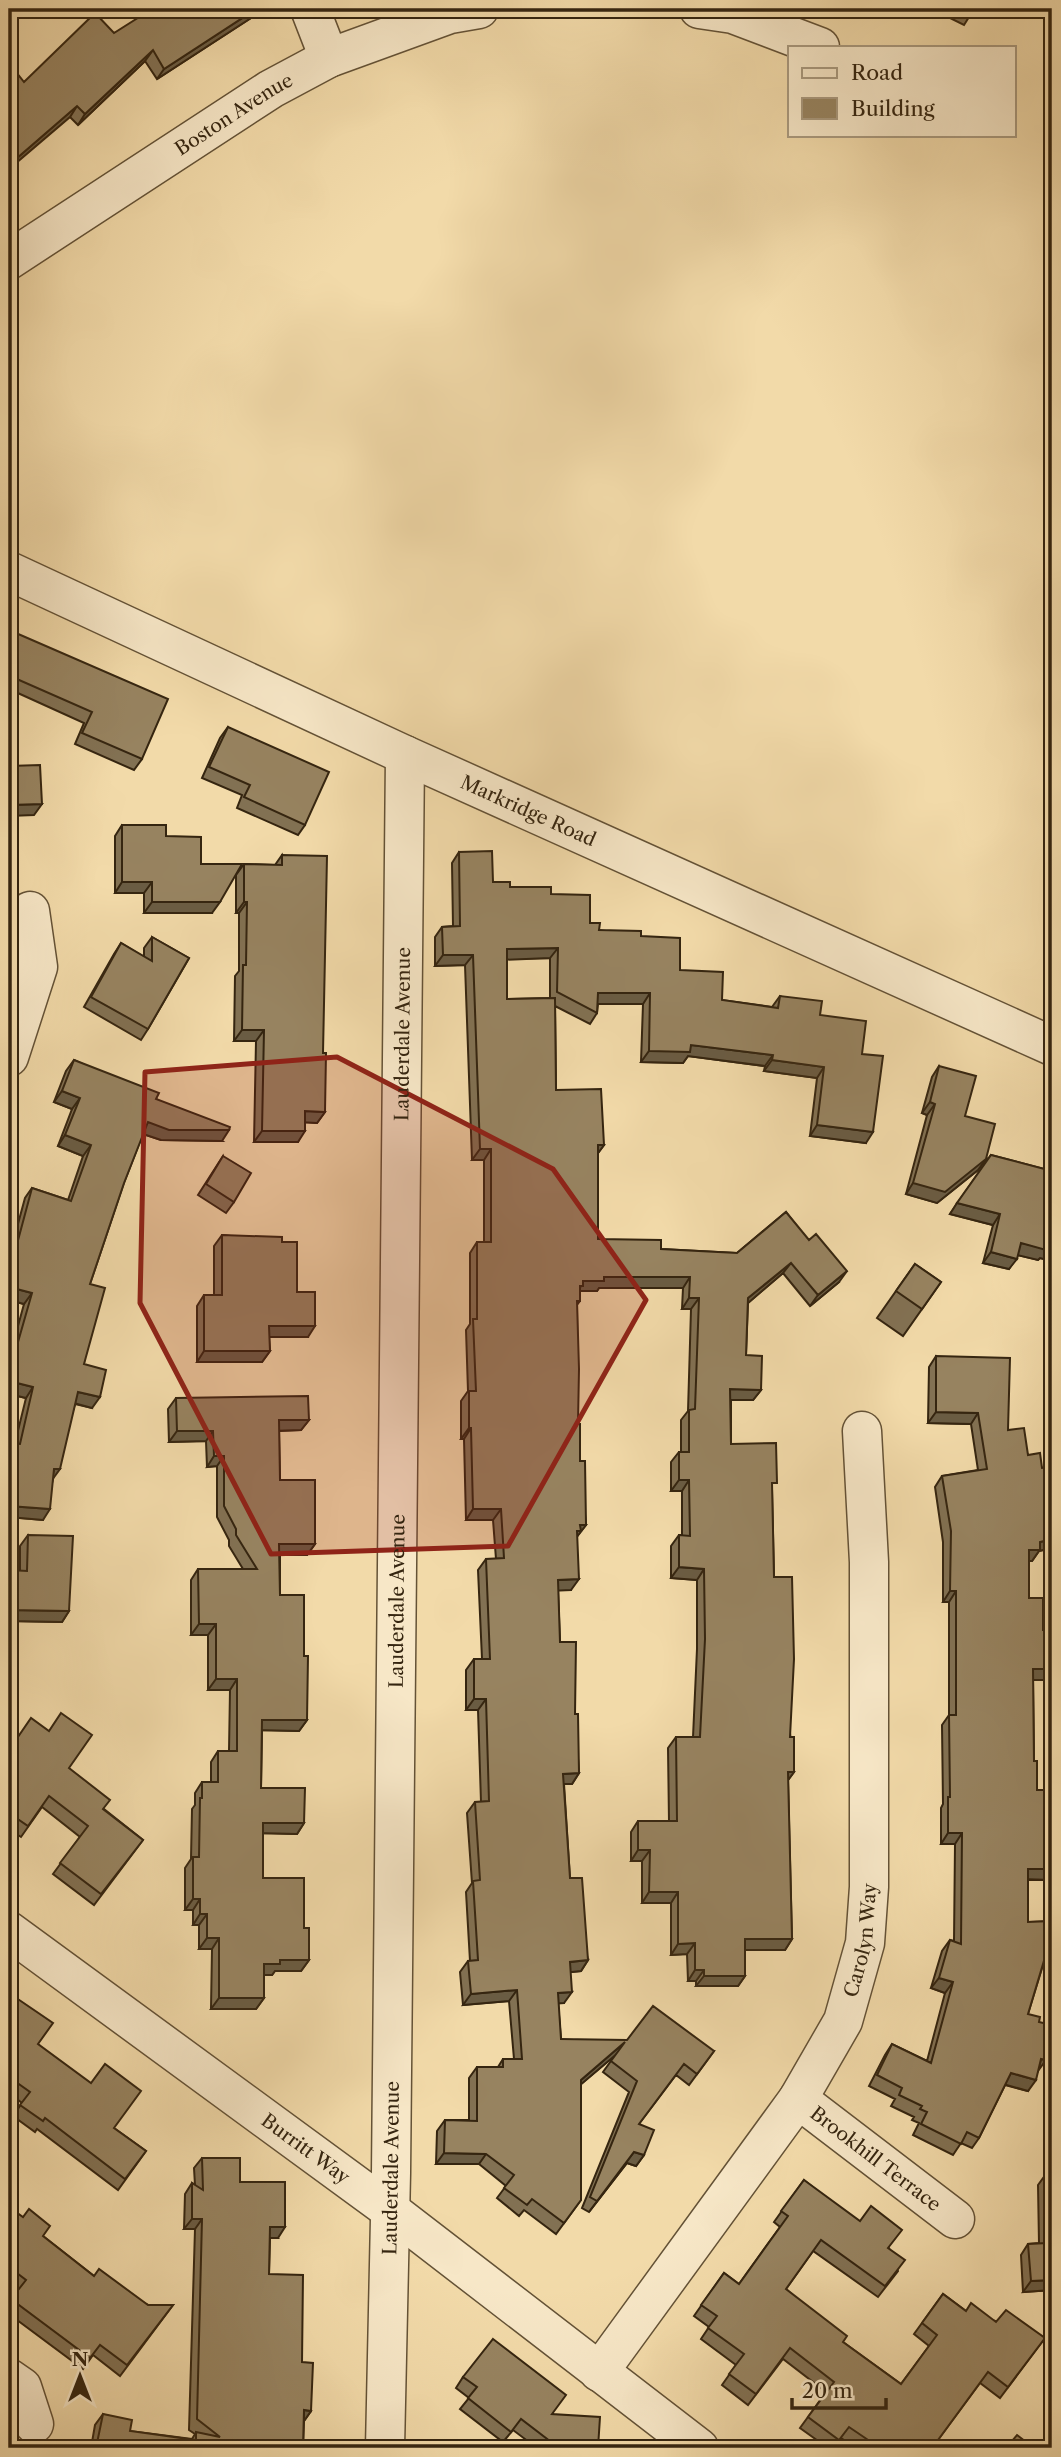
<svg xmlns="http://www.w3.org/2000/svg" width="1061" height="2457" viewBox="0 0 1061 2457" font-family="'Libre Caslon Text',serif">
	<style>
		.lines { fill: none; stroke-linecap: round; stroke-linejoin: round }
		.minor-casing { stroke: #645236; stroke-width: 41 }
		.minor { stroke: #f7e7c7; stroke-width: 38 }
		.wall { fill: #827153; stroke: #352510; stroke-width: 2; fill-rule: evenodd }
		.shaded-wall { fill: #6a5c43; stroke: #352510; stroke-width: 2 }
		.building { fill: #978360; stroke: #352510; stroke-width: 2 }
		.marked { fill: #8f2418; fill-opacity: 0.2; stroke: #8f2418; stroke-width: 5; stroke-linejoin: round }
		.labels { text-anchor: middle; stroke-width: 7; stroke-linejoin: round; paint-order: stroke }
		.street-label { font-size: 19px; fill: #352510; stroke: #f7e7c7 }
	</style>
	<rect width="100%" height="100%" fill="#f2daa9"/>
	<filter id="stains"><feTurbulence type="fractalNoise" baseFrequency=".00286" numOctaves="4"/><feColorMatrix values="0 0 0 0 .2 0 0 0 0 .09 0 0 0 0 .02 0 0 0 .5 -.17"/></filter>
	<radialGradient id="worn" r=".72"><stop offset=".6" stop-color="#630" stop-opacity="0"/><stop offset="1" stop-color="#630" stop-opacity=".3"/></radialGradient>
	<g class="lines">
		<g class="minor-casing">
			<g id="minor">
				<path d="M310,9l19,49"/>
				<path d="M699,9l34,5 87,33"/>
				<path id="s1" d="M9,260l262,-171 58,-31 121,-44 29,-5"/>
				<path id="s2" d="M9,571l396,184 647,291"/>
				<path d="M9,1057l29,-90 -8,-56"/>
				<path id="s3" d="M9,1931l381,279 309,238"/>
				<path id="s4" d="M798,2099l157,120"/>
				<path id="s5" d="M599,2372l199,-273 45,-78 22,-78 4,-56v-325l-7,-131"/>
				<path d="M9,2378l13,9 12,37"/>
				<path id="s6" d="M385,2448l6,-275 14,-1418"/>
			</g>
		</g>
		<use href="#minor" class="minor"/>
	</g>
	<g class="wall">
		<path d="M920,9h54l-10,16 -26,-13 -3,4z"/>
		<path d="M251,18l-94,61 -12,-18 -67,64 -8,-8 -46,-35 90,-49z"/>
		<path d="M9,630l133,129 -8,11 -59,-26 9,-21 -75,-34z"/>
		<path d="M228,727l77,98 -7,10 -61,-27 5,-13 -40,-17 18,-40z"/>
		<path d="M122,825l44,11 35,28 11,49h-68v-20h-29v-57z"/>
		<path d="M459,852l34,30 17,5 41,7 48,36 42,6 39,34 42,30 50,7 8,-11 40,19 42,39 4,89 -56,-7 7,-58 -53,-7 1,-5 -77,-10 -5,7 -42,-1 2,-58h-45l-1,9 -7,11 -35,-18 1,84 48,55 -6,8v86l63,10 76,4 49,-41 53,70 -29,24 -27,-33 -35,30 -2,52 15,35 -8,10h-22v44l41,45 2,88 20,195 -6,8 4,159 -7,11h-40v26l-7,10h-42v-5h-8l-1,-27 -16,1v-52h-29v-42h-11v-29l7,-11h31l-1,-73 8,-11h17l4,-88v-69l-26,-2v-32l8,-11h3v-44h-11v-29l8,-10h2v-32l7,-9 3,-102h-9l1,-21h-84l-2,3h-17v10l-3,4 1,119 2,37 6,64 -9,11 -6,54h-13l2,52 15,72 4,59 -7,11h-8l6,94 18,82 -7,11 -11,1 -6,31h-6l3,36 153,12 -25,34 -13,-10 -37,49 5,31 -8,11 -9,-3 -38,49 -7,-4 47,-116 -26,-20 13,-18 -35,30v116l-25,34 -32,-24 -5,6 -22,-18 9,-12 -27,-22h-43l1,-33 8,-11h24v-42l8,-11h21l5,-8h11l-5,-58 -46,4 -3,-33 8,-11h2l-4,-69 6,-9 -5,-70 8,-11h6l-3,-92h-12v-40l8,-11h8l-4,-89 8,-11h10l-3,-39h-27l-2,-81h-3v-38l7,-10 -2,-61 4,-6v-71l7,-11h7v-82h-12l-7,-195 -30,1v-29l7,-10 11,-1 -1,-63zM550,958v40l-43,1v-40z"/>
		<path d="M282,855l41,198 2,59 -8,11 -12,-1 -7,20h-44l2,-101h-22l1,-65 4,-5v-58h-3v-38l8,-11 31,1z"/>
		<path d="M152,937l37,21 -41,71 -7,11 -57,-33 30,-53 7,-11 23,14v-9z"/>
		<path d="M74,1060l82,39 66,42 -61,-1 -18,-6 -19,49 -34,101 -6,80 8,44 -17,-4 -22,75 -10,41 -34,-3v-74h6l11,-45 -17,-4v-47l3,1 12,-44 -15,-4v-43l16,-59 7,-10 36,12 15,-44 -25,-10 14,-37 -18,-7 12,-31z"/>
		<path d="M939,1066l47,93 -8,11 -41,33 -31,-9 21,-79 -5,-2 10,-36z"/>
		<path d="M991,1155l61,16v90l-12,-3 -2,2 -20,-5 -9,14 -26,-6 10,-38 -43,-11z"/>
		<path d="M223,1156l11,46 -8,11 -28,-18z"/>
		<path d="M222,1235l60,7 15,50 11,45h-39l1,14 -8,11h-65v-56l7,-11h10v-49z"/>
		<path d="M915,1264l26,18 -38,54 -26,-18z"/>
		<path d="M936,1356l72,74 20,25 14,13 10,2v78l-13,3 -7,10h-3v37l14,32h9v50h-19l1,81 3,29 9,17h6v73h-24v42l24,-1v43l-9,1 -15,49 11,8 -1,49 -10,20 -23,-6 -26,53 -7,10 -11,-5 -8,12 -40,-20 6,-12 -7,-3 2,-3 -23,-11 4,-7 -26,-13 16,-31 7,-11 35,17 18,-68 -14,-5 11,-37 8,-11 4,1 1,-97h-14v-36l2,-4 -1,-79 7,-10v-113h-6v-60l-8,-55 7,-11 36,-6 -7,-46 -43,-1 1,-56z"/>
		<path d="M176,1398l133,22 -8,10 -22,1 1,49 35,64 -8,11h-27v40l24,61 3,64 -8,11 -37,-1 -1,58 43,35 -7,11 -34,-1v45l41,50 5,32 -8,11h-26l-3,4h-8v23l-8,11h-45l1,-60h-13v-24h-6v-15h-8v-42l6,-9 1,-50 3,-4v-12l7,-11h9v-20l7,-11h11l1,-61h-22v-55h-17v-55l7,-11h45l-14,-23v-6l-12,-23v-51l-10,1 -1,-26 -37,1 -1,-33z"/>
		<path d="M28,1535l41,76 -7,11 -53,-1v-51l11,1v-25z"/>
		<path d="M9,1750l60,18 35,41 39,31 -49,65 -41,-31 27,-37 -38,-30 -21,30 -12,-8z"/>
		<path d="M9,1993l29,51 76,84 32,23 -28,39 -81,-61 -2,3 -22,-16 9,-13 -13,-10z"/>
		<path d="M202,2158l38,24 38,56h-8l-1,36 33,88 9,49 -7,10 -1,27h-212l4,-23 8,-11 27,17 62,8 3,-5 -6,-4 6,-201h-11l1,-35 7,-11 3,2 -1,-17z"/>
		<path d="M1046,2174h6v116l-29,2 -2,-37 7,-11 11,-1 -1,-58z"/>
		<path d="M804,2180l85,68 9,23 -20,26 -65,-46 -27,38 57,53 58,42 28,-38 -15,-12 29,-40 23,17 79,27 -45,60 -20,-15 -42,57 11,8h-92l-16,-10 -7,10h-6l-28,-20 26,-36 -43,-33 -35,46 -26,-20 14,-20 -35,-26 8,-12 -15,-11 30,-43 15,11 41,-57 -6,-5z"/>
		<path d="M9,2207l34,29 51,40 54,29h25l-53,71 -27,-21 -10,14 -74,-55v-12l9,-12 -9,-7z"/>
		<path d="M463,2377l90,37 45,34h-61l-24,-18 -10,12 -43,-33 9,-11 -13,-10z"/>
	</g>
	<g class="shaded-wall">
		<path d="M256,9h1l-6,9 -94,61 7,-10z"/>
		<path d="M153,50l-8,11 -67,64 7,-11z"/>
		<path d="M77,106l-7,11 -61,52v-4z"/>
		<path d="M42,804l-8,11 -25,1v-11z"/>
		<path d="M122,882h30l-8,11h-29z"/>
		<path d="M152,902h68l-8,11h-68z"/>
		<path d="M244,902h3l-8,11h-3z"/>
		<path d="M558,948l-8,10 -51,2 8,-11z"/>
		<path d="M443,955h30l-8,10 -30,1z"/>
		<path d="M598,993h52l-7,11h-53z"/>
		<path d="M242,1030h22l-8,11h-22z"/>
		<path d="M691,1045l82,10 -8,11 -77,-10 -5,7 -42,-1 8,-11z"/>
		<path d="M772,1060l52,7 -7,11 -53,-7z"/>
		<path d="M62,1091l18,7 -8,11 -18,-7z"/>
		<path d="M930,1102l5,2 -8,11 -5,-2z"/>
		<path d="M305,1111l20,1 -8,11 -19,-1z"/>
		<path d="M148,1122l81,8 -7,11 -61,-1 -21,-7z"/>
		<path d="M817,1125l56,7 -7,11 -56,-7z"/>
		<path d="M262,1131h43l-7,11h-44z"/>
		<path d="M65,1135l26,10 -8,11 -25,-10z"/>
		<path d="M598,1145h6l-8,11z"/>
		<path d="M480,1149h11l-7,11h-12z"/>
		<path d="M986,1159l-8,11 -41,33 -31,-9 7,-11z"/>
		<path d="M957,1203l43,11 -7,11 -43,-11z"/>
		<path d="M1021,1243l31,6v12l-12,-3 -2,2 -25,-6z"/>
		<path d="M991,1252l26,7 -8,10 -26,-6z"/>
		<path d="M791,1263l-8,10 -42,36 7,-11z"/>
		<path d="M847,1271l-8,11 -29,24 8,-11z"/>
		<path d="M604,1277h86l-7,11h-84l-2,3h-17l-4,6 7,-16z"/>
		<path d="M9,1287l23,6 -8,11 -15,-4z"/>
		<path d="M689,1298h10l-8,11h-9z"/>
		<path d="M269,1326h46l-7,11h-46z"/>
		<path d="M204,1351h66l-8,11h-65z"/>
		<path d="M9,1381l24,6 -7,11 -17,-4z"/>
		<path d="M730,1389l31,1 -8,10h-30z"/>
		<path d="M78,1392l22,5 -8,11 -22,-6z"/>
		<path d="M936,1412l42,1 -7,11 -43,-1z"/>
		<path d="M279,1420h30l-8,10 -30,1z"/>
		<path d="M469,1428h2l-7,11h-3z"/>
		<path d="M177,1431h36l-7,10 -37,1z"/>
		<path d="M214,1456h10l-7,10 -10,1z"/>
		<path d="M54,1469h6l-8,11z"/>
		<path d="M679,1480h10l-7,11h-11z"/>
		<path d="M9,1506l41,3 -7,11 -34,-3z"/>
		<path d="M473,1509h28l-8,11h-27z"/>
		<path d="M580,1525h6l-13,17h-4z"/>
		<path d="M1052,1539v9l-13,3 -7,10h-11l8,-11 11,-8z"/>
		<path d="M279,1544h36l-8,11h-35z"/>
		<path d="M679,1567l25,2 -7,11 -26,-2z"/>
		<path d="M579,1579l-8,11 -21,1 8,-11z"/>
		<path d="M950,1591h6l-7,11h-6z"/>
		<path d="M9,1610l60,1 -7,11 -53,-1z"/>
		<path d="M199,1624h17l-8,11h-17z"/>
		<path d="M1033,1669h19v11h-26z"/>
		<path d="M216,1679h21l-7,11h-22z"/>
		<path d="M474,1699h12l-8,11h-12z"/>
		<path d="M262,1720h45l-8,11 -45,-1z"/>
		<path d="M788,1772h6l-8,11z"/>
		<path d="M579,1773l-7,11h-16l7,-10z"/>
		<path d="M263,1823h41l-7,11 -41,-1z"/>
		<path d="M948,1833h14l-7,11h-14z"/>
		<path d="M638,1850h12l-8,11h-11z"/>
		<path d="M1028,1869h24v11l-32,-1z"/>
		<path d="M649,1892h29l-7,11h-29z"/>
		<path d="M193,1899h7l-7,11h-8z"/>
		<path d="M200,1914h7l-8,11h-6z"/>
		<path d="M207,1938h12l-7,11h-13z"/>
		<path d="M745,1939h47l-7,11h-47z"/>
		<path d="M695,1943l-8,11 -16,1 7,-11z"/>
		<path d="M1046,1954h6v10l-13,1z"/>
		<path d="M280,1960h29l-8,11h-26l-3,4h-16l8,-11z"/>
		<path d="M588,1960l-7,11 -19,2 8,-11z"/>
		<path d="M695,1970h9l-8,11h-8z"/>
		<path d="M704,1976h41l-7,10h-42z"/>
		<path d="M939,1978l14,4 -8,11 -14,-5z"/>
		<path d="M517,1990l-8,11 -46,4 8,-11z"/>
		<path d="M572,1992l-8,11 -14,1 8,-11z"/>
		<path d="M219,1998h45l-8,11h-45z"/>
		<path d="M625,2042l-7,11 -45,38 8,-11z"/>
		<path d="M1041,2059l5,1 -8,11z"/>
		<path d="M1011,2073l25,7 -8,11 -25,-7z"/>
		<path d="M634,2152l10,3 -8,11 -9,-3 -38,49z"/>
		<path d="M444,2153l42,1 -7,10h-43z"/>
		<path d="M192,2219h10l-7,10h-11z"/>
		<path d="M270,2227h15l-7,11h-16z"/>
		<path d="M1052,2280v10l-29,2 8,-11z"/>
		<path d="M304,2410l7,1 -7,10z"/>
	</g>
	<g class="building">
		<path d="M152,9h104l-92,60 -11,-19 -68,64 -8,-8 -68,59v-87l7,-6 8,10 71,-69 19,20z"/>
		<path d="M961,9h13l-3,5z"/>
		<path d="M9,630l159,69 -26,60 -60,-26 10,-21 -82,-36 -1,1z"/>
		<path d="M228,727l101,45 -24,53 -61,-28 6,-12 -41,-18z"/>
		<path d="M40,765l2,39 -33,1v-39z"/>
		<path d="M122,825h44v11l35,1v27h41l-22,38h-68v-20h-30z"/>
		<path d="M492,851l1,31h17v5h41v7l39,1v28h10l-1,7 42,1v5l39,2v32l43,2 -1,28 56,8 2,-12 42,5 -2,14 46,6 -4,33 21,2 -10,76 -56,-7 7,-58 -52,-7 1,-5 -82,-10 -1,7 -41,-1 1,-58h-52l-1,20 -40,-21 1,-44 -51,1v50l48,-1 1,92 45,-1 3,56h-6v94l63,1v9l76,4 49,-41 23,28 7,-6 31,37 -29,24 -27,-32 -43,35 -2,57 16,1 -1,34 -31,-1 1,55 45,-1 1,40h-5l2,94h18l2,82 -4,78h4v35h-6l4,167h-47v37h-41v-6h-9v-27l-17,1v-52h-29l1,-42h-12v-29h39l-1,-84h24l5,-98 -1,-70 -25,-2v-32l11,1 -1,-56h-10v-28h10v-42l6,-1 4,-111h-10l1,-21h-86v4h-21v5h-3v15h-3l2,68 -1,55h2v37h5l1,64h-6l1,6h-4l2,48 -21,1 2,62h16l-1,72h3l1,59 -16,1 7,104h12l6,82 -18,2 2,30 -14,1 3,46 66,1 26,-34 61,45 -17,23 -13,-10 -45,60 15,6 -10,25 -10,-3 -37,49 -7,-4 47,-116 -26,-20 14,-19 -44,38v120l-17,23 -32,-24 -5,6 -23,-17 10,-13 -28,-21 -42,-1 1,-33 32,1v-54h26v-8h19l-5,-69 -46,4 -3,-33 10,-1 -5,-79 7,-1 -5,-78 14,-1 -3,-102h-12v-40h16l-4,-100 18,-1 -3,-49h-28l-2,-81h-2v-37h7l-3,-72h4v-77h14v-93h-11l-7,-194h-30l-1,-28 18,-1 -1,-74z"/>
		<path d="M282,855l45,1 -4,197h3l-1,59 -20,-1v20h-43l2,-101h-22l1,-65h3l1,-63h-3v-38l38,1z"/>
		<path d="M152,937l37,21 -41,71 -57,-32 30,-54 31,18z"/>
		<path d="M74,1060l85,33 -3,6 74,28 -1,3h-60l-21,-8 -24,61 -34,101 15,4 -21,76 22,6 -6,27 -22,-5 -18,77h-6l-4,40 -41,-3v-63l11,1 13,-57 -24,-6v-34l7,2 16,-56 -23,-6v-13l23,-86 39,13 20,-56 -26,-10 15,-37 -18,-7z"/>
		<path d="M939,1066l37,10 -11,40 30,8 -9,35 -41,33 -32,-9 22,-79 -5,-2z"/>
		<path d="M991,1155l61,16v78l-6,-2v3l-25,-7 -4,16 -26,-7 9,-38 -43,-11z"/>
		<path d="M223,1156l28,17 -17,29 -28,-18z"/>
		<path d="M222,1235l60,2v5h15v50h18v34h-46l1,25h-66v-56h18z"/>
		<path d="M915,1264l26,18 -19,27 -26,-18z"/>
		<path d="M936,1356l74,2 -2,72 16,-2 4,27 12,-2 2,15 10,-1v72l-12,3v8h-11v48h14v32h9v39h-19l1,92h3v29h9v17h6v62h-24v53l24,-1v33h-6l-18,60 12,3 -1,5 13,3v10l-6,25 -5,-1 -5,21 -25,-7 -32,65 -12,-6 -6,12 -40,-20 6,-12 -7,-3 2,-3 -23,-11 3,-7 -25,-13 15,-31 39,19 22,-81 -14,-4 11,-38 11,4 1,-111h-14v-36h2l-1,-82h7v-124h-6l1,-60 -9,-55 45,-7 -9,-56 -42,-1z"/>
		<path d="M308,1396l1,24h-30l1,60h35v64h-36l1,51h24v61h4l-1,64h-45l-1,68h44l-1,35h-41v55h41v50h5v32h-29v4h-16v34h-45v-60h-12v-24h-7v-15h-7v-42h6l1,-59h2v-16h16v-31h19v-72h-21v-55h-17l-1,-55h59l-21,-34v-6l-12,-23v-50h-10l-1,-25h-36l-1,-33z"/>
		<path d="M28,1535l45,1 -4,75 -60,-1v-40l18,1z"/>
		<path d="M61,1713l31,22 -23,33 41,32 -7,9 40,31 -42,54 -41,-31 28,-37 -39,-30 -21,30 -19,-13v-63l22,-32 18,13z"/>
		<path d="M9,1993l44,30 -15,21 53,39 14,-19 36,27 -27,37 32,23 -21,28 -80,-61 -2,3 -23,-16 10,-13 -21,-15z"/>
		<path d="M202,2158h38v24h45v45h-15l-1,47 34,1 -1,87 11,1 -2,48 -7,-1 -1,38h-207l7,-34 29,6 -2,11 66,9v-8l24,5 -23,-18 5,-200h-10v-36l11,7z"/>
		<path d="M1046,2174h6v106l-21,1 -3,-37 19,-1z"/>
		<path d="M804,2180l56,41 11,-15 31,24 -14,18 17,12 -20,26 -64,-46 -35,49 61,47 -4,6 58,42 36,-49 -15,-12 21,-29 23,17 5,-8 25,19 10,-12 39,28 -37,49 -20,-15 -50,68 11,8h-69l-31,-21 -10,13 -31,-23 26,-35 -44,-34 -34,46 -27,-20 15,-20 -36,-26 9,-12 -16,-11 23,-32 15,11 49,-68 -7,-5z"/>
		<path d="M9,2207l14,10 6,-8 21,17 -7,10 51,40 5,-7 49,36h25l-46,60 -27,-20 -10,13 -79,-59 15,-19 -17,-13z"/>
		<path d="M493,2339l73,56 -14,19 48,3 -2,31h-39l-38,-29 -10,13 -43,-34 9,-11 -14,-10z"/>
		<path d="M1017,2435l17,13h-28z"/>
	</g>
	<path class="marked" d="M337,1057l216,112 93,131 -138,246 -237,8 -131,-251 5,-231z"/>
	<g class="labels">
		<g class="street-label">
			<text dy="7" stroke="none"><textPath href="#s1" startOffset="268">Boston Avenue</textPath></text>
			<text dy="7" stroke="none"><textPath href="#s2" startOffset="572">Markridge Road</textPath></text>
			<text dy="7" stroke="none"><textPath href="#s6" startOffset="1414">Lauderdale Avenue</textPath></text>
			<text dy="7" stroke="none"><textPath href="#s6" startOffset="847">Lauderdale Avenue</textPath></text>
			<text dy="7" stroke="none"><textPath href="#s5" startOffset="511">Carolyn Way</textPath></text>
			<text dy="7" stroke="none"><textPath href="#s3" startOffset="368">Burritt Way</textPath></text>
			<text dy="7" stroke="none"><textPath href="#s4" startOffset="98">Brookhill Terrace</textPath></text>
			<text dy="7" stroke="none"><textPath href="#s6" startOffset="280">Lauderdale Avenue</textPath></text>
		</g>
	</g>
	<rect width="1061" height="2457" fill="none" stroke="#f2daa9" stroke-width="35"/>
	<rect x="10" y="10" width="1040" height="2436" fill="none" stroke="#352510" stroke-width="3.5"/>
	<rect x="18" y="18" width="1026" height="2422" fill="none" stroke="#352510" stroke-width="2"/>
	<rect x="788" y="46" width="228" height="91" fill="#f7e7c7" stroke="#a9997e" stroke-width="2"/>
	<rect x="802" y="68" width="35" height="10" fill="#f7e7c7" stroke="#a9997e" stroke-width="2"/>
	<text x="851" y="80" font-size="21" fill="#352510">Road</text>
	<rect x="802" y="98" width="35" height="21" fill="#978360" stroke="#a9997e" stroke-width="2"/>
	<text x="851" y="116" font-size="21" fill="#352510">Building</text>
	<g transform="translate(80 2376)" stroke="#f7e7c7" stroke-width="5" paint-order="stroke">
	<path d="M0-5L12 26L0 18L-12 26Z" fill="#352510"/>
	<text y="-10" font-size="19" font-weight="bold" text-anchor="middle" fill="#352510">N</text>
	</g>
	<path d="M792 2398v10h94v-10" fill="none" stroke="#352510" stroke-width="3.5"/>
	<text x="802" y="2398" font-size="21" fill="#352510" stroke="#f7e7c7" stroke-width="5" paint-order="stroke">20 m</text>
	<rect width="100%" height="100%" filter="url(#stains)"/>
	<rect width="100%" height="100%" fill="url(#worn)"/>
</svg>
